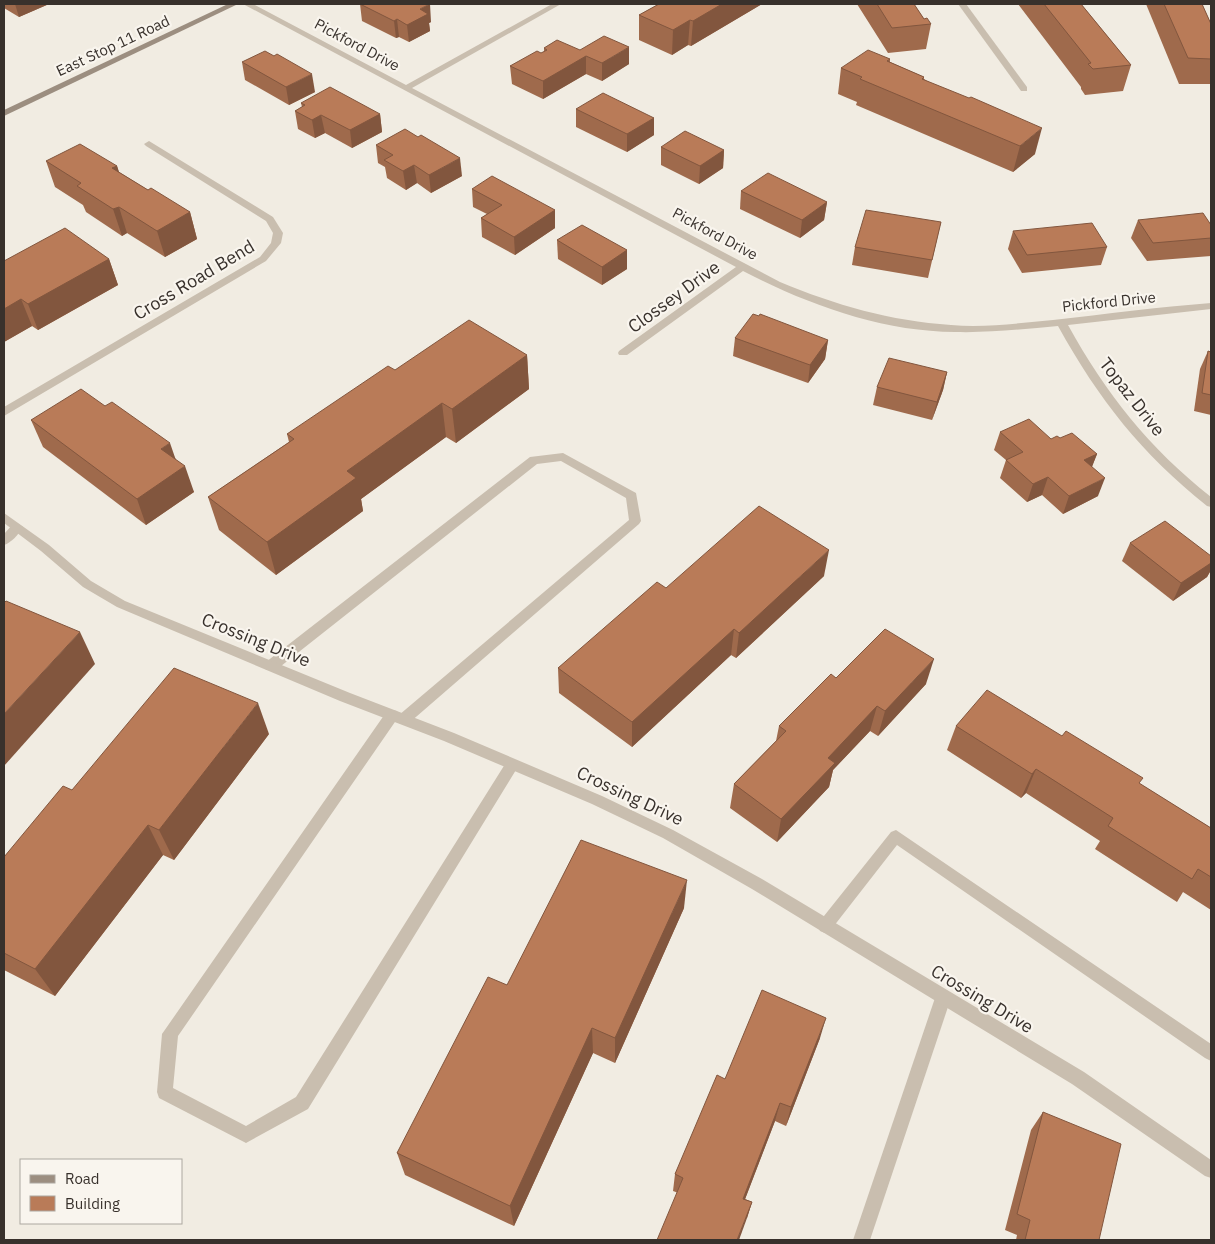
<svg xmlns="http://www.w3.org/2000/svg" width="1215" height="1244" viewBox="0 0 1215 1244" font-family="'IBM Plex Sans',sans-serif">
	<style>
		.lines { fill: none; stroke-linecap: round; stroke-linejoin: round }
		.service { fill: #c9beaf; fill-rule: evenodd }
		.minor { fill: #c9beaf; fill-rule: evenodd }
		.secondary { fill: #9c8e80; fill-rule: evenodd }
		.wall { fill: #9f6a4c }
		.shaded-wall { fill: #82563e }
		.building { fill: #b97b58; stroke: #82563e }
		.labels { text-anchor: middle; stroke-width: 4.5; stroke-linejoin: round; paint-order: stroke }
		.far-street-label { font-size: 15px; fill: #38312c; stroke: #f9f5ee }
		.street-label { font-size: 18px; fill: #38312c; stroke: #f9f5ee }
	</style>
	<rect width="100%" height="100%" fill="#f1ece2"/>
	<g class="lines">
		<g class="service">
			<path d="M958,4h8l61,83v4h-6z"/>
			<path d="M563,453l73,40 5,28 -2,3 -230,199 -5,1 -5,-1 -2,-4 2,-4 230,-195 -3,-22 -65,-37 -24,3 -261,206h-10l-1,-4 1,-4 264,-205z"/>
			<path d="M17,523l6,4c-4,7 -12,16 -19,18v-11l9,-10z"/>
			<path d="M392,710l5,1 2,4 -2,4 -219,317 -5,52 73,38 50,-29 211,-336 5,-2 5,2 2,4 -211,344 -62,34 -87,-45 -2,-6 5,-58 225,-323z"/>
			<path d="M896,830l315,214v17l-6,-3 -308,-213 -67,86 -5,2 -5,-2 -2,-5 2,-5 71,-89z"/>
			<path d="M943,991l5,2 3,5 -81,242h-17l82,-242 3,-5z"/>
		</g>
		<g class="minor">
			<path d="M243,4h10l153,81 146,-81h9l-149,84 368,194c55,23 111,39 171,43 34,3 69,-2 102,-5 53,-6 105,-13 158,-17v6l-143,16c38,69 81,123 143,172v10l-4,-1c-66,-53 -108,-106 -149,-180 -34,3 -69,7 -103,6 -73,0 -149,-28 -212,-61l-116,84h-8l-1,-2 1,-2 117,-84z"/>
			<path d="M149,141l124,76 10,16 -2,10 -15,18 -262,155v-9l256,-150 11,-14 2,-10 -7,-12 -120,-75 -2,-2z"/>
			<path d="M4,513l45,32 42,36 34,20 225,92 104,40 148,63 71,34 89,49 322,193 127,88v18l-6,-2 -133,-92 -320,-195 -89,-51 -71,-34 -148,-63 -104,-40 -223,-94 -34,-20 -42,-36 -37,-28z"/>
		</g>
		<path class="secondary" d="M228,4h10l-234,112v-6z"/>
	</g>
	<g class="wall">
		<path d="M4,4h45l-30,13 -15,-9z"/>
		<path d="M360,4l71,18 -2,1 1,8 -21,11 -10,-5 -3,1 -34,-17z"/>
		<path d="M659,4h103l-71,42 -3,-1 -16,10 -33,-15v-25z"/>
		<path d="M857,4h57l10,15 7,5 -5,25 -38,4z"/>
		<path d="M1018,4h63l50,61 -8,26 -38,4 -4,-6v-2z"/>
		<path d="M1146,4h56l9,20v60h-32z"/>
		<path d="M544,48l36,2 49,14 -27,17 -16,-7 -43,25 -31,-15 -2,-18 34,-14z"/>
		<path d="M890,59v3l34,15v2l111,75 -22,18 -157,-67 1,-3 -19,-8 3,-26z"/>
		<path d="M242,62l73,30 -26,13 -44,-25z"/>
		<path d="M301,103l79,11 2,18 -30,16 -27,-15 -10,5 -17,-9 -3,-18 7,-4z"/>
		<path d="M576,109l78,9v17l-27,17 -51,-25z"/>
		<path d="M376,145l86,31 -31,17 -14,-10 -11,7 -19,-12 -2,-11 -7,-4z"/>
		<path d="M661,147l63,3 -1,18 -24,16 -38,-19z"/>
		<path d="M46,161l71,5 2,6 29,18 42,22 7,27 -32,18 -38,-24 -5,3 -36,-24 -3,-7 -28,-18z"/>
		<path d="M472,189l83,21v18l-40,27 -33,-18 -1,-19 6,-4 -14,-7z"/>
		<path d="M741,191l86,11 -3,18 -24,18 -60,-29z"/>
		<path d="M1138,220l73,5v31l-64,5 -16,-23z"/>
		<path d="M941,222l-13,56 -76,-13 3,-18z"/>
		<path d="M1013,231l94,16 -6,18 -79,8 -14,-24z"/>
		<path d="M557,240l70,10v19l-25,16 -44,-26z"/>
		<path d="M109,259l9,26 -80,45 -6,-4 -28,16v-81z"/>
		<path d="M735,338l93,2 -3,19 -17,24 -75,-27z"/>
		<path d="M1208,351l3,1v63l-17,-4 6,-42z"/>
		<path d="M527,355l2,34 -73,54 -10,-6 -85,62 2,12 -87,64 -57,-45 -11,-33 81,-55 -2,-8 108,-64z"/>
		<path d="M947,372l-4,18 -11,30 -59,-15 4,-18z"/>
		<path d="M105,406l70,52 19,34 -48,33 -103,-78 -12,-27z"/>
		<path d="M1000,432l51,7 46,15 -5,12 6,30 -35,18 -21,-19 -15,7 -27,-24 6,-18 -12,-10z"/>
		<path d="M1130,543l81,13v14l-4,7 -34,24 -51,-40z"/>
		<path d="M824,576l-88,82 -5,-3 -99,92 -73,-54 -1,-25 108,-80z"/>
		<path d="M836,678l90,6 -48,52 -8,-5 -37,39 -4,17 -52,55 -47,-34 4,-24 42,-43 3,-15z"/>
		<path d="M956,726l184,58 71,44v82l-28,-18 -6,10 -82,-53 5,-8 -74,-48 -5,5 -74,-48z"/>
		<path d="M269,734l-95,126 -11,-5 -108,141 -51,-26v-113l68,-67z"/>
		<path d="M684,908l-69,155 -22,-10 -79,173 -109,-51 -8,-22 110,-168z"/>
		<path d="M820,1038l-34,88 -11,-5 -30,78 7,3 -5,16 -74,-27 2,-17 50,-95z"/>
		<path d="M1043,1112l56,128h-83l1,-5 -12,-5 26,-100z"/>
	</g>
	<g class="shaded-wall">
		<path d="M15,4h34l-30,13z"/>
		<path d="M430,4l1,18 -2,1 1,8 -21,11 -2,-17 13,-16z"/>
		<path d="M722,4h40l-71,42 2,-25z"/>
		<path d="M397,19l2,18 -3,1 -2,-17z"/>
		<path d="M690,20l-2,25 -16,10 1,-25z"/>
		<path d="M629,47v17l-27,17v-18z"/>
		<path d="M586,56v18l-43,25v-18z"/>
		<path d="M312,74l3,18 -26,13 -3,-18z"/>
		<path d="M380,114l2,18 -30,16 -2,-18z"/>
		<path d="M321,115l4,18 -10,5 -3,-18z"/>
		<path d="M654,118v17l-27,17v-18z"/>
		<path d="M1042,128l-7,26 -22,18 7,-26z"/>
		<path d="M724,150l-1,18 -24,16 1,-18z"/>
		<path d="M460,158l2,18 -31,17 -2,-18z"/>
		<path d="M414,165l3,18 -11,7 -3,-19z"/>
		<path d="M117,166l8,26 -13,-24z"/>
		<path d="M827,202l-3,18 -24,18 2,-18z"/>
		<path d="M119,207l8,26 -5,3 -9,-27z"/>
		<path d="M555,210v18l-40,27 -1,-18z"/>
		<path d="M190,212l7,27 -32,18 -8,-26z"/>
		<path d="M627,250v19l-25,16v-18z"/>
		<path d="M109,259l9,26 -80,45 -10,-26z"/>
		<path d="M21,299l11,27 -28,16v-33z"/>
		<path d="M828,340l-3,19 -17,24 2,-18z"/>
		<path d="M527,355l2,34 -73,54 -4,-34z"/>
		<path d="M947,372l-4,18 -11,30 5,-18z"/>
		<path d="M442,403l4,34 -85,62 2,12 -87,64 -9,-33 80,-71z"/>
		<path d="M170,443l9,26 -18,-20z"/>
		<path d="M1097,454l-7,18 -6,-12z"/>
		<path d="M185,466l9,26 -48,33 -9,-26z"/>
		<path d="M1048,477l-6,18 -15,7 6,-18z"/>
		<path d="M1105,478l-7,18 -35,18 6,-18z"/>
		<path d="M829,550l-5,26 -88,82 3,-25z"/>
		<path d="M1211,563v7l-4,7 -34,24 8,-18z"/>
		<path d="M734,629l-3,26 -99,92v-25z"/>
		<path d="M80,632l15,32 -91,102v-52z"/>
		<path d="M934,659l-8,25 -48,52 7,-25z"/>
		<path d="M258,703l11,31 -95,126 -15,-30z"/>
		<path d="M877,706l-7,25 -37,39 -4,17 -52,55 4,-23 47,-61z"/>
		<path d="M1036,769l-10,24 -5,5 11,-24z"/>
		<path d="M148,825l15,30 -108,141 -20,-27z"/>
		<path d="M687,880l-3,28 -69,155v-25z"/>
		<path d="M826,1018l-6,20 -34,88 5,-19z"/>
		<path d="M592,1028l1,25 -79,173 -4,-20z"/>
		<path d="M780,1103l-5,18 -36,94 4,-16z"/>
		<path d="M752,1202l-5,16 -8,22h-2z"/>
	</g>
	<g class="building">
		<path d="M360,4h70l-10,5 8,5 -21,11 -10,-6 -3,2z"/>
		<path d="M659,4h63l-29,17 -3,-1 -17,10 -34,-15z"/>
		<path d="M877,4h37l10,15 3,-1 4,6 -39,4z"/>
		<path d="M1044,4h37l50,61 -38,4 -5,-5 3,-1z"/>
		<path d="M1164,4h38l9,20v35l-23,-1z"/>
		<path d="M604,36l25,11 -27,16 -16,-7 -43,25 -33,-15 27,-15 4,2 6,-3 -3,-2 13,-8 23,10z"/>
		<path d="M868,50l22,9 -3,2 37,16 -2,2 47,19 2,-1 71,31 -22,18 -160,-67 2,-2 -21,-9z"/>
		<path d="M265,51l9,5 3,-2 35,20 -26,13 -44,-25z"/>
		<path d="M330,87l50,27 -30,16 -29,-15 -9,5 -17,-9 10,-6 -4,-2z"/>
		<path d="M603,93l51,25 -27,16 -51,-25z"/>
		<path d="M405,129l13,8 3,-2 39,23 -31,17 -15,-10 -11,6 -19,-11 9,-5 -17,-10z"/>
		<path d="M685,131l39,19 -24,16 -39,-19z"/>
		<path d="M80,144l37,22 -5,2 36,22 3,-2 39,24 -33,19 -38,-24 -6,2 -36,-23 4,-3 -35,-22z"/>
		<path d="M768,173l59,29 -25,18 -61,-29z"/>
		<path d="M492,176l63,34 -41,27 -33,-19 21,-13 -30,-16z"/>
		<path d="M866,210l75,12 -9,38 -77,-13z"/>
		<path d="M1203,213l8,12v13l-58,5 -15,-23z"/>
		<path d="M1092,223l15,24 -80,8 -14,-24z"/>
		<path d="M582,225l45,25 -25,17 -45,-27z"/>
		<path d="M65,228l44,31 -81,45 -7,-5 -17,10v-48z"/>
		<path d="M753,314l6,2 1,-2 68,26 -18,25 -75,-27z"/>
		<path d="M469,320l58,35 -75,54 -10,-6 -95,68 9,7 -89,64 -59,-45 86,-58 -7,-5 101,-68 7,4z"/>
		<path d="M1208,351l3,1v43l-9,-2z"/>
		<path d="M889,358l58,14 -10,30 -60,-15z"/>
		<path d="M81,389l24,17 7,-4 58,41 -9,6 24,17 -48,33 -106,-79z"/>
		<path d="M1029,419l22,20 6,-3 3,2 12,-5 25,21 -13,6 21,18 -36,18 -21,-19 -15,7 -27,-24 17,-8 -23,-20z"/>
		<path d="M759,506l70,44 -90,83 -5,-4 -102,93 -74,-54 99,-86 9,6z"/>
		<path d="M1165,521l46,35v7l-30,20 -51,-40z"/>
		<path d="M6,601l74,31 -76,82v-111z"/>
		<path d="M885,629l49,30 -49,52 -8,-5 -49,52 7,5 -54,56 -47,-35 52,-53 -7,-5 52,-52 5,4z"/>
		<path d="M174,668l84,35 -99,127 -11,-5 -113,144 -31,-16v-96l59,-71 9,4z"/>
		<path d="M987,690l75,46 4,-5 77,47 -4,5 72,45v49l-13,-8 -6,10 -84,-53 5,-8 -77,-49 -4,5 -76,-48z"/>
		<path d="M581,840l106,40 -72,158 -23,-10 -82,178 -113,-53 91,-176 19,8z"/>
		<path d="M762,990l64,28 -35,89 -11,-4 -37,96 9,3 -15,38h-80l26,-62 -8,-4 42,-99 8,4z"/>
		<path d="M1043,1112l78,32 -22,96h-74l5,-20 -13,-6z"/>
	</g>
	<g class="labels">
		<g class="far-street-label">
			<text transform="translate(357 45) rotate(28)" y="5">Pickford Drive</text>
			<text transform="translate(113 46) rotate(-25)" y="5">East Stop 11 Road</text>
			<text transform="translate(715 234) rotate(28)" y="5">Pickford Drive</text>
			<text transform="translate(1109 302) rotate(-6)" y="5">Pickford Drive</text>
		</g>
		<g class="street-label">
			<text transform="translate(194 280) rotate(-31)" y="6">Cross Road Bend</text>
			<text transform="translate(674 297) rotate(-36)" y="6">Clossey Drive</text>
			<text transform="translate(1132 397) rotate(52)" y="6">Topaz Drive</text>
			<text transform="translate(256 640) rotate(22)" y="6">Crossing Drive</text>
			<text transform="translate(630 796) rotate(25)" y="6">Crossing Drive</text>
			<text transform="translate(982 999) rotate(31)" y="6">Crossing Drive</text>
		</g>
	</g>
	<rect width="1215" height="1244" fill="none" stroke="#38312c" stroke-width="10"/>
	<rect x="20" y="1159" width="162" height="65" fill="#f9f5ee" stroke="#aca7a0"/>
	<rect x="30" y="1175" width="25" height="8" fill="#9c8e80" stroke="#aca7a0"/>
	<text x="65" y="1184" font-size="15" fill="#38312c">Road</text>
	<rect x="30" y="1196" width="25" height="15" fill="#b97b58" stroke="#aca7a0"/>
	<text x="65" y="1209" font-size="15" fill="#38312c">Building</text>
</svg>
